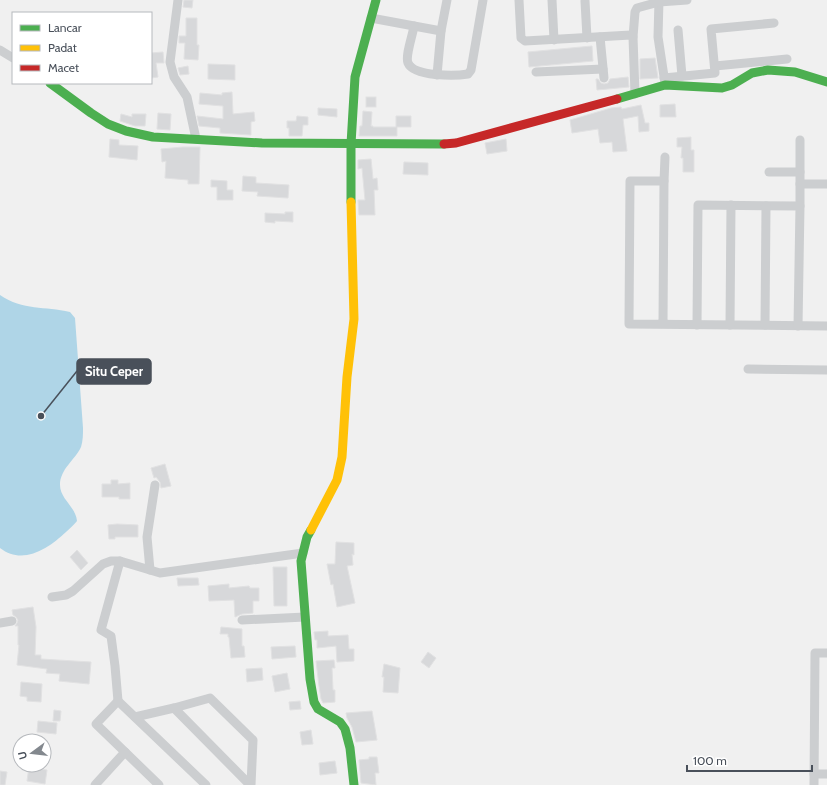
<svg xmlns="http://www.w3.org/2000/svg" width="827" height="785" viewBox="0 0 827 785" font-family="Cabin,sans-serif">
	<style>
		.water { fill: #afd5e7 }
		.building { fill: #d7d8da; stroke: #e1e1e2 }
		.lines { fill: none; stroke-linecap: round; stroke-linejoin: round }
		.street { stroke: #ccced0; stroke-width: 9 }
		.fast { stroke: #4caf50; stroke-width: 9 }
		.slow { stroke: #ffc107; stroke-width: 9 }
		.jam { stroke: #c62828; stroke-width: 9 }
		.leader { fill: none; stroke: #49505a; stroke-width: 1.5 }
		.callout-dot { fill: #49505a; stroke: #fff; stroke-width: 1.5 }
		.callout { fill: #49505a; stroke: #49505a; stroke-width: 1.5 }
		.callout-label { font-size: 13px; text-anchor: middle; font-weight: bold; fill: #fff }
	</style>
	<rect width="100%" height="100%" fill="#f0f0f0"/>
	<path class="water" d="M0,295c23,16 45,11 70,17l5,6 8,110c0,6 0,13 -2,19 -6,13 -21,22 -21,38 0,14 16,22 17,36 -3,4 -7,7 -11,11 -17,16 -43,34 -66,16z"/>
	<g class="building">
		<path d="M184,0h9l-1,8 -9,-1z"/>
		<path d="M186,18h11v27h2l-1,15 -14,-1 1,-16h-6v-7h7z"/>
		<path d="M592,46l1,15 -64,6 -1,-15z"/>
		<path d="M163,52l1,11h-8l2,14 -7,1v-25z"/>
		<path d="M655,58l3,20 -18,1v-20z"/>
		<path d="M208,64l27,1v15l-27,-1z"/>
		<path d="M188,66l1,8 -9,1 -2,-7z"/>
		<path d="M628,77l1,10 -32,3 -1,-11h2l3,4 3,1 4,-1 2,-4z"/>
		<path d="M232,92l1,22 21,-2 1,9 -4,1v13l-31,-2v-5l-21,-2 -2,-10 26,3v-13l-24,-2 1,-11 22,2v-2z"/>
		<rect x="366" y="97" width="10" height="10"/>
		<path d="M675,104l1,13h-16v-12z"/>
		<path d="M641,105l4,18h4v8l-10,1 -1,-16 -15,3 4,32 -14,1 -1,-10 -12,1 -2,-14 -26,4 -2,-13 41,-12 10,-1 1,2z"/>
		<path d="M318,108l19,1v8l-19,-2z"/>
		<path d="M363,111l9,1 -1,14h2v1h23v-11h15v11h-14v9h-38l1,-10h2z"/>
		<path d="M158,113l13,1 -1,16 -13,-1z"/>
		<path d="M121,114l11,3v-3h14l-1,12h-10l-15,-5z"/>
		<path d="M297,116l11,1v8h-5l-1,11h-13v-8h-2v-7h9z"/>
		<path d="M691,137v13h3v22h-11v-14h-2l1,-11h-5v-9z"/>
		<path d="M110,139l9,1v5l19,1 -1,14 -28,-3z"/>
		<path d="M506,139l1,12 -20,3 -2,-11z"/>
		<path d="M183,147h17l-1,37h-11v-4l-23,-2 1,-17 -4,1 -1,-13z"/>
		<path d="M371,159l2,20 4,-1 1,12h-4l1,25h-16l-1,-15h7l-3,-32 -4,1v-9z"/>
		<path d="M404,162l24,1v12l-25,-1z"/>
		<path d="M243,176l13,1v6l33,2 -1,13 -31,-2 1,-4 -16,-1z"/>
		<path d="M211,180l16,1v9h6v10h-16v-13h-6z"/>
		<path d="M285,212h8v10l-18,-1v2l-10,-1v-9l20,1z"/>
		<path d="M165,464l6,22 -10,2 -1,-6 -4,-5 -2,1 -3,-10z"/>
		<path d="M111,480h7v4l12,-1v16h-11v-2h-17v-13h9z"/>
		<path d="M117,524l21,1v12h-23v2h-6l-1,-14z"/>
		<path d="M336,542l18,1v12l-2,-1 1,11 -6,1 8,37 -18,4 -4,-23 -2,1 -4,-21h8z"/>
		<path d="M77,550l11,13 -7,7 -11,-13z"/>
		<path d="M273,567h14v39h-13z"/>
		<path d="M177,578h21l1,7 -21,1z"/>
		<path d="M229,584v4l20,-2 1,2h9v13h-6v12l-11,1 -7,3 -1,-17 -25,1 -1,-15z"/>
		<path d="M33,607l3,20 -1,28h6v4l50,3 -2,22 -30,-3 1,-7 -14,-1 1,-4 -30,-4 2,-20h-1v-19h-3l2,-3 1,-3 -2,-3 -3,-2 -1,-5z"/>
		<path d="M221,627l21,2v17h2l1,11 -14,1 -2,-21h-1v-3h-8z"/>
		<path d="M328,631v5l20,-1 1,14h5v12l-17,1 -1,-16 -19,2v-8h-2l-1,-8z"/>
		<path d="M295,646l1,11 -24,2 -1,-12z"/>
		<path d="M428,652l8,6 -7,10 -8,-6z"/>
		<path d="M334,660l1,8h-3l1,22h2v12l-12,1 -2,-4 -2,-13 -3,-25z"/>
		<path d="M384,664l16,4 -2,25 -15,-1 1,-15h-2z"/>
		<path d="M262,668l1,12 -16,2 -1,-13z"/>
		<path d="M287,673l3,16 -15,3 -3,-16z"/>
		<path d="M21,682l21,2 -1,18 -14,-1v-4l-7,-1z"/>
		<path d="M300,701l1,8 -11,1 -1,-8z"/>
		<path d="M54,710l7,1 -1,10h-7z"/>
		<path d="M372,711l5,29 -21,2 -4,-15 -5,-9 -1,-5z"/>
		<path d="M38,721l19,2 -1,11 -19,-2z"/>
		<path d="M311,730l2,14 -11,1 -2,-13z"/>
		<path d="M369,757h8l2,16h-4l1,12 -15,-2 -2,-23 10,-1z"/>
		<path d="M335,761l2,12 -17,2 -1,-12z"/>
		<path d="M29,767l18,3 -2,14 -18,-3z"/>
		<path d="M0,771l7,1 -2,13h-5z"/>
	</g>
	<g class="lines">
		<g class="street">
			<path d="M178,0l-8,62 4,15 13,20 9,42"/>
			<path d="M519,0l2,38 4,3 106,-6 2,2 2,57"/>
			<path d="M552,0l2,40"/>
			<path d="M659,0l-1,37 7,46"/>
			<path d="M585,1l2,37"/>
			<path d="M371,18l70,13"/>
			<path d="M414,26c-1,8 -9,30 -6,37 6,14 48,13 60,11l3,-4 12,-70"/>
			<path d="M678,30l4,46"/>
			<path d="M600,37l4,41"/>
			<path d="M633,37l2,-25 2,-4 22,-6 28,-2"/>
			<path d="M0,50l13,8"/>
			<path d="M715,66l72,-7"/>
			<path d="M536,72l67,-3"/>
			<path d="M437,75l4,-44 6,-31"/>
			<path d="M664,78l51,-5 -4,-44 63,-6"/>
			<path d="M769,172h31"/>
			<path d="M664,181l1,-24"/>
			<path d="M800,184h27"/>
			<path d="M800,206v-66"/>
			<path d="M663,324l1,-143h-34l-1,143 198,2"/>
			<path d="M697,325l1,-120 102,1 -2,120"/>
			<path d="M730,325l1,-120"/>
			<path d="M765,325l1,-119"/>
			<path d="M748,369l79,1"/>
			<path d="M150,570l-3,-33 8,-52"/>
			<path d="M52,597l14,-2 7,-4 30,-27 8,-3h9l40,12 143,-20"/>
			<path d="M242,620l63,-3"/>
			<path d="M0,623l12,-2"/>
			<path d="M118,701l-3,-35 -4,-30 -10,-6 19,-69"/>
			<path d="M135,717l39,-9"/>
			<path d="M125,752l34,33"/>
			<path d="M814,774h13"/>
			<path d="M95,785l30,-33 -29,-28 22,-23 88,84"/>
			<path d="M250,785l-76,-77 36,-10 43,42 -2,45"/>
			<path d="M814,785l1,-132h12"/>
		</g>
		<g class="fast">
			<path d="M50,83l41,30 17,11 18,7 27,6 109,6 182,1"/>
			<path d="M617,99l48,-14 57,3 10,-3 20,-12 16,-3 27,2 32,10"/>
			<path d="M351,202v-58l4,-67 21,-77"/>
			<path d="M311,530l-4,7 -6,24 9,118 4,23 4,7 22,13 5,7 5,19 4,37"/>
		</g>
		<path class="slow" d="M311,530l26,-50 5,-23 5,-80 7,-58 -3,-117"/>
		<path class="jam" d="M444,144l12,-1 161,-44"/>
	</g>
	<path class="leader" d="M41 416L77 371"/>
	<circle class="callout-dot" cx="41" cy="416" r="4"/>
	<rect class="callout" x="77" y="359" width="74" height="25" rx="4"/>
	<g class="callout-label">
		<text x="114" y="376">Situ Ceper</text>
	</g>
	<rect x="12" y="12" width="140" height="72" fill="#ffffff" stroke="#b6b9bd"/>
	<rect x="20" y="25" width="20" height="6" fill="#4caf50" stroke="#b6b9bd"/>
	<text x="48" y="32" font-size="12" fill="#49505a">Lancar</text>
	<rect x="20" y="45" width="20" height="6" fill="#ffc107" stroke="#b6b9bd"/>
	<text x="48" y="52" font-size="12" fill="#49505a">Padat</text>
	<rect x="20" y="65" width="20" height="6" fill="#c62828" stroke="#b6b9bd"/>
	<text x="48" y="72" font-size="12" fill="#49505a">Macet</text>
	<g transform="translate(32 753) rotate(255)"><circle r="19" fill="#ffffff" stroke="#b6b9bd"/>
	<path d="M0-3L7 15L0 10L-7 15Z" fill="#83888e"/>
	<text y="-6" font-size="11" font-weight="bold" text-anchor="middle" fill="#49505a">U</text>
	</g>
	<path d="M687 765v6h125v-6" fill="none" stroke="#49505a" stroke-width="2"/>
	<text x="693" y="765" font-size="12" fill="#49505a" stroke="#ffffff" stroke-width="3" paint-order="stroke">100 m</text>
</svg>
